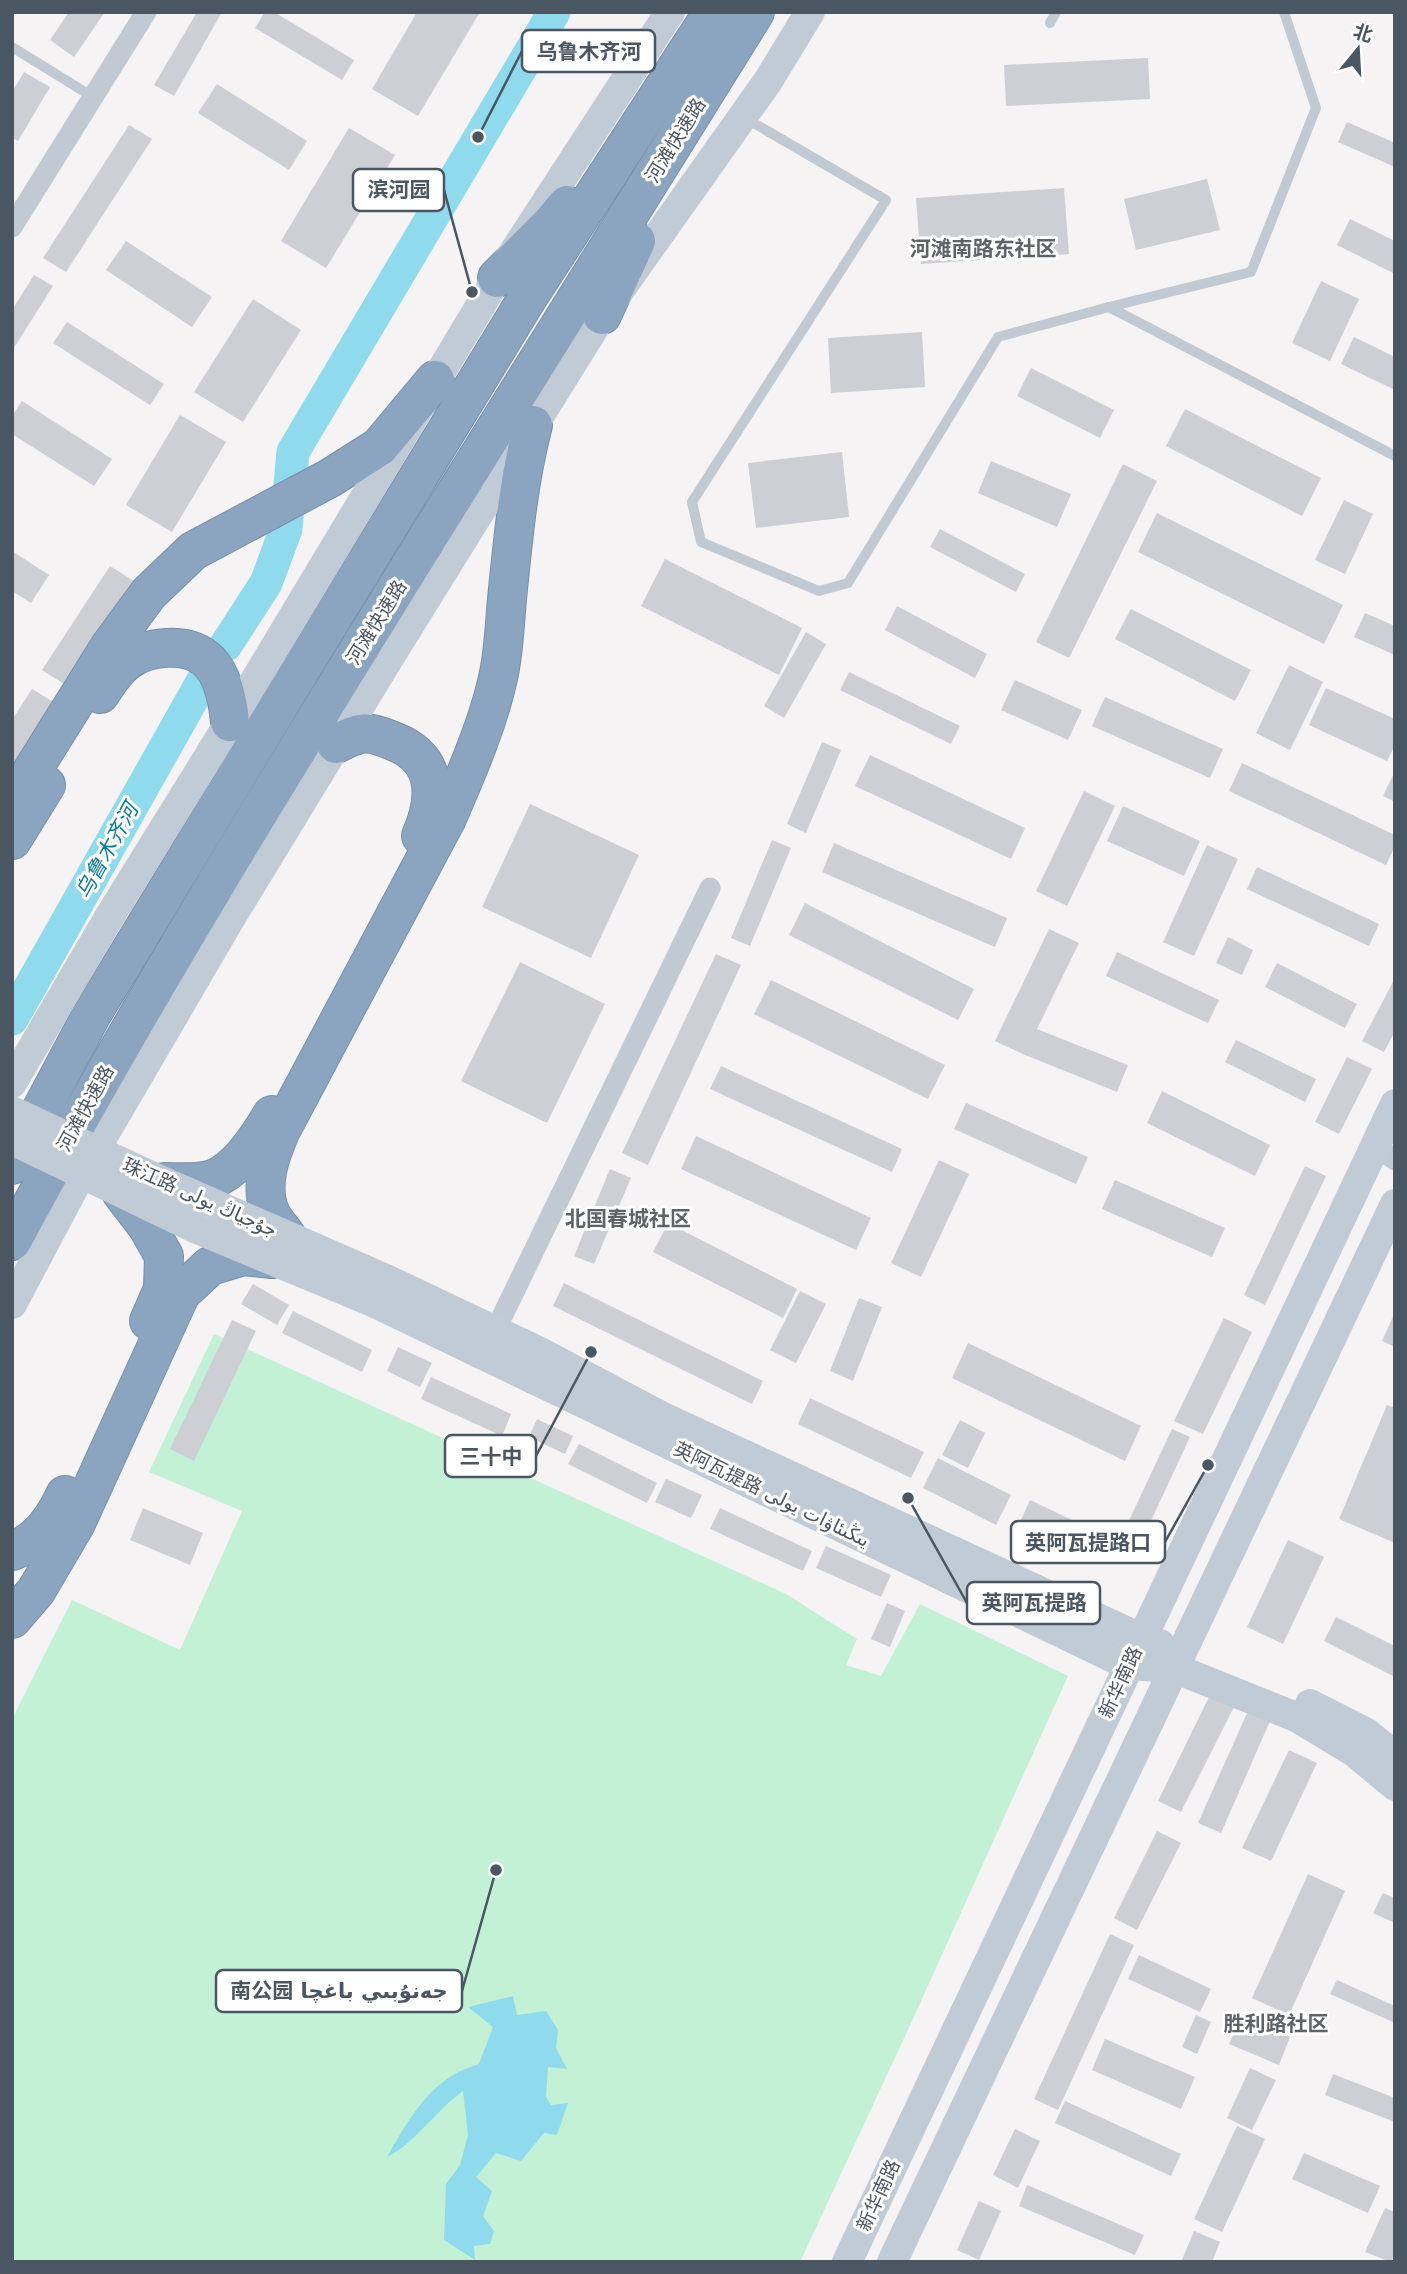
<svg xmlns="http://www.w3.org/2000/svg" width="1407" height="2274" viewBox="0 0 1407 2274" font-family="'DejaVu Sans','Noto Sans Arabic','Noto Sans SC',sans-serif">
	<style>
		.green { fill: #c3f1d5 }
		.water { fill: #90daee }
		.lines { fill: none; stroke-linecap: round; stroke-linejoin: round }
		.river { stroke: #90daee; stroke-width: 33 }
		.building { fill: #cdcfd5 }
		.highway-casing { stroke: #7690ad; stroke-width: 40 }
		.lane { stroke: #c1cad2; stroke-width: 10 }
		.street { stroke: #c1cad2; stroke-width: 21 }
		.secondary { stroke: #c1cbd6; stroke-width: 30 }
		.highway { stroke: #8ba5c1; stroke-width: 38 }
		.secondary-bridge { stroke: #c1cbd6; stroke-width: 30 }
		.labels { text-anchor: middle; stroke-width: 6; stroke-linejoin: round; paint-order: stroke }
		.street-label { font-size: 19px; fill: #4a5661; stroke: #fff }
		.neighbourhood-label { font-size: 21px; font-weight: bold; fill: #5f6368; stroke: #fff }
		.water-label { font-size: 21px; font-style: italic; fill: #0c7c9b; stroke: #fff }
		.leader { fill: none; stroke: #4a5661; stroke-width: 2.5 }
		.callout-dot { fill: #4a5661; stroke: #fff; stroke-width: 2.5 }
		.callout { fill: #fff; stroke: #4a5661; stroke-width: 2.5 }
		.callout-label { font-size: 21px; text-anchor: middle; font-weight: bold; fill: #4a5661 }
	</style>
	<rect width="100%" height="100%" fill="#f5f3f3"/>
	<path class="green" d="M214,1334l572,260 71,45 -11,26 35,11 39,-72 148,72 -156,345 -112,241h-788v-543l60,-119 108,50 62,-139 -93,-39z"/>
	<path class="water" d="M513,1996l4,19 29,-4 12,19 -2,18 11,21 -19,-2 -2,30 5,8 17,-2 -11,32 -13,-2 -23,28 -25,-8 -20,24 16,14 -9,25 11,15 -4,13 -16,2 1,14 -31,-20 2,-56 14,-19 8,-30 -5,-44c-27,19 -46,51 -76,66 18,-31 35,-63 66,-82 8,-5 18,-8 26,-11l14,-37 -25,-20z"/>
	<g class="lines">
		<g class="river">
			<path d="M226,645l40,-62 20,-54 7,-77 261,-440"/>
			<path d="M12,1019l190,-337"/>
		</g>
	</g>
	<g class="building">
		<path d="M69,12h36l-31,45 -24,-17z"/>
		<path d="M197,12h25l-48,84 -20,-11z"/>
		<path d="M265,12h9l80,48 -12,20 -87,-52z"/>
		<path d="M417,12h63l-62,104 -46,-27z"/>
		<path d="M1148,58l2,41 -144,7 -2,-41z"/>
		<path d="M24,72l26,15 -32,54 -6,-3v-46z"/>
		<path d="M217,84l90,57 -18,29 -91,-57z"/>
		<path d="M1347,122l48,21v24l-57,-25z"/>
		<path d="M129,125l23,14 -86,133 -23,-14z"/>
		<path d="M349,128l46,27 -69,113 -45,-27z"/>
		<path d="M1207,179l13,51 -84,20 -12,-51z"/>
		<path d="M1064,188l5,66 -148,10 -5,-66z"/>
		<path d="M1350,219l45,22v33l-58,-29z"/>
		<path d="M126,241l86,56 -20,30 -86,-57z"/>
		<path d="M34,275l19,11 -41,65v-41z"/>
		<path d="M1321,281l38,18 -29,62 -38,-18z"/>
		<path d="M253,299l48,31 -58,92 -49,-30z"/>
		<path d="M67,322l97,62 -14,21 -97,-62z"/>
		<path d="M922,332l3,55 -94,6 -3,-55z"/>
		<path d="M1354,337l41,20v33l-54,-26z"/>
		<path d="M1031,368l83,42 -14,28 -83,-42z"/>
		<path d="M22,401l90,58 -18,27 -82,-52v-18z"/>
		<path d="M1185,409l136,69 -19,38 -136,-70z"/>
		<path d="M180,415l46,27 -54,90 -46,-27z"/>
		<path d="M842,452l7,65 -93,11 -8,-65z"/>
		<path d="M991,461l80,33 -14,33 -79,-34z"/>
		<path d="M1123,464l34,17 -88,177 -33,-16z"/>
		<path d="M1344,500l29,14 -28,60 -30,-14z"/>
		<path d="M1157,513l186,92 -19,39 -186,-92z"/>
		<path d="M940,529l85,45 -9,18 -86,-45z"/>
		<path d="M12,551l37,24 -18,28 -19,-12z"/>
		<path d="M665,559l137,69 -23,47 -138,-69z"/>
		<path d="M110,566l27,17 -68,104 -27,-17z"/>
		<path d="M897,606l90,48 -12,24 -90,-48z"/>
		<path d="M1131,609l120,61 -16,31 -120,-62z"/>
		<path d="M1365,613l30,13v29l-41,-18z"/>
		<path d="M806,632l20,12 -42,74 -20,-12z"/>
		<path d="M1289,665l34,17 -33,68 -34,-17z"/>
		<path d="M849,672l111,54 -9,18 -111,-54z"/>
		<path d="M1015,680l67,30 -14,30 -67,-30z"/>
		<path d="M1326,688l69,31v26l-8,16 -78,-36z"/>
		<path d="M32,689l30,18 -50,80v-67z"/>
		<path d="M1105,697l118,52 -13,29 -118,-52z"/>
		<path d="M822,742l19,8 -35,83 -19,-9z"/>
		<path d="M870,755l155,73 -14,31 -156,-73z"/>
		<path d="M1242,763l153,72v11l-9,19 -157,-74z"/>
		<path d="M1395,771v31l-12,-6z"/>
		<path d="M1084,791l31,15 -48,100 -31,-15z"/>
		<path d="M530,804l109,51 -48,103 -109,-51z"/>
		<path d="M1123,806l77,35 -16,35 -77,-35z"/>
		<path d="M772,840l19,8 -41,98 -19,-8z"/>
		<path d="M834,843l173,75 -12,29 -173,-75z"/>
		<path d="M1207,845l31,14 -44,97 -31,-14z"/>
		<path d="M1257,867l122,57 -10,22 -122,-57z"/>
		<path d="M805,903l169,86 -16,31 -169,-85z"/>
		<path d="M1049,929l30,14 -42,86 91,36 -11,27 -92,-37 -30,-14z"/>
		<path d="M1228,937l25,13 -11,25 -26,-12z"/>
		<path d="M1117,952l102,48 -11,23 -102,-47z"/>
		<path d="M716,954l25,11 -93,200 -26,-12z"/>
		<path d="M520,962l85,42 -58,119 -86,-42z"/>
		<path d="M1277,963l80,41 -12,24 -80,-41z"/>
		<path d="M1395,978v53l-11,21 -22,-11z"/>
		<path d="M771,980l174,85 -17,34 -174,-85z"/>
		<path d="M1236,1040l80,39 -11,23 -80,-40z"/>
		<path d="M1347,1057l25,12 -33,65 -24,-12z"/>
		<path d="M721,1066l181,83 -10,23 -182,-83z"/>
		<path d="M1162,1091l108,54 -15,31 -108,-53z"/>
		<path d="M966,1103l122,54 -12,27 -122,-55z"/>
		<path d="M696,1136l175,82 -15,32 -175,-81z"/>
		<path d="M939,1160l30,14 -48,103 -30,-14z"/>
		<path d="M1305,1166l21,10 -61,129 -21,-10z"/>
		<path d="M610,1169l21,9 -37,86 -20,-8z"/>
		<path d="M1115,1180l110,48 -13,29 -110,-48z"/>
		<path d="M668,1223l129,66 -14,29 -130,-66z"/>
		<path d="M564,1283l199,98 -11,23 -199,-98z"/>
		<path d="M253,1284l36,21 -12,20 -36,-21z"/>
		<path d="M800,1291l26,13 -30,59 -26,-13z"/>
		<path d="M859,1298l23,9 -29,74 -23,-10z"/>
		<path d="M293,1311l79,39 -10,22 -80,-39z"/>
		<path d="M1395,1312v35l-13,-6z"/>
		<path d="M1224,1318l28,14 -49,102 -29,-13z"/>
		<path d="M232,1320l24,11 -62,130 -24,-12z"/>
		<path d="M968,1343l173,83 -16,35 -173,-83z"/>
		<path d="M398,1347l34,16 -12,24 -33,-16z"/>
		<path d="M431,1377l80,37 -9,22 -81,-37z"/>
		<path d="M810,1398l114,54 -13,26 -113,-54z"/>
		<path d="M1387,1405l8,3v135l-56,-24z"/>
		<path d="M537,1419l36,17 -8,18 -36,-17z"/>
		<path d="M960,1420l25,13 -17,35 -26,-13z"/>
		<path d="M1172,1429l18,8 -55,118 -18,-9z"/>
		<path d="M579,1444l78,39 -10,20 -79,-39z"/>
		<path d="M938,1458l73,37 -15,30 -73,-37z"/>
		<path d="M666,1479l36,16 -11,23 -36,-16z"/>
		<path d="M1030,1500l82,39 -10,22 -82,-39z"/>
		<path d="M143,1508l60,25 -13,32 -60,-25z"/>
		<path d="M720,1508l92,43 -9,20 -93,-42z"/>
		<path d="M1288,1540l36,17 -41,87 -36,-17z"/>
		<path d="M826,1546l65,29 -10,22 -65,-29z"/>
		<path d="M887,1603l18,8 -15,36 -19,-8z"/>
		<path d="M1336,1617l59,29v31l-71,-36z"/>
		<path d="M1213,1689l24,12 -56,111 -23,-11z"/>
		<path d="M1248,1711l22,10 -49,112 -23,-10z"/>
		<path d="M1289,1750l28,13 -46,98 -29,-13z"/>
		<path d="M1157,1831l24,12 -44,87 -23,-12z"/>
		<path d="M1308,1874l37,17 -56,124 -37,-17z"/>
		<path d="M1383,1893l12,5v25l-22,-10z"/>
		<path d="M1110,1934l24,11 -76,165 -24,-11z"/>
		<path d="M1139,1955l72,34 -11,23 -72,-33z"/>
		<path d="M1337,1980l58,26v17l-65,-29z"/>
		<path d="M1196,2015l15,7 -14,32 -15,-7z"/>
		<path d="M1241,2017l49,20 -11,28 -50,-21z"/>
		<path d="M1105,2039l90,38 -14,32 -89,-39z"/>
		<path d="M1250,2068l26,12 -24,50 -25,-12z"/>
		<path d="M1333,2074l62,24v24l-70,-27z"/>
		<path d="M1065,2101l116,53 -10,22 -116,-53z"/>
		<path d="M1237,2126l28,13 -43,93 -28,-13z"/>
		<path d="M1015,2129l25,12 -22,47 -25,-13z"/>
		<path d="M1304,2153l76,33 -12,27 -76,-34z"/>
		<path d="M1027,2185l117,50 -9,20 -116,-49z"/>
		<path d="M979,2201l22,10 -22,49 -22,-10z"/>
		<path d="M1385,2208l10,4v40l-4,10 -26,-10z"/>
		<path d="M1194,2231l26,11 -8,20h-31z"/>
	</g>
	<g class="lines">
		<g class="highway-casing">
			<g id="highway">
				<path d="M497,278l54,-54 16,-19"/>
				<path d="M602,315l34,-74"/>
				<path d="M100,694c7,-11 16,-25 27,-33 20,-15 58,-19 78,-3 18,14 23,43 25,64"/>
				<path d="M336,744c25,-13 31,-14 57,-3 45,17 45,56 28,95"/>
				<path d="M12,803l98,-157 39,-53 44,-42 137,-73 49,-31 56,-67"/>
				<path d="M12,840l34,-55"/>
				<path d="M12,1165l80,-151 199,-328 237,-389 185,-285"/>
				<path d="M164,1182c16,0 34,2 49,-3 25,-9 46,-42 59,-64"/>
				<path d="M121,1192l26,34 17,30 -1,33 -14,32"/>
				<path d="M286,1235c-5,-7 -13,-15 -16,-23 -11,-27 0,-57 11,-82l166,-312c20,-46 44,-101 53,-150 4,-23 5,-46 7,-69 6,-59 11,-117 26,-174"/>
				<path d="M12,1241c129,-240 272,-471 415,-702 109,-176 218,-352 328,-527"/>
				<path d="M12,1551c26,-9 42,-32 53,-56"/>
				<path d="M12,1619l24,-28 40,-68 105,-230 29,-27 33,-10 29,3"/>
			</g>
		</g>
		<g class="lane">
			<path d="M1050,23l6,-11"/>
			<path d="M12,47l81,50"/>
			<path d="M745,118l141,82 -194,302 9,40 118,49 29,-8 150,-246 111,-30 286,149"/>
			<path d="M1109,307l142,-35 65,-164 -32,-96"/>
		</g>
		<g class="street">
			<path d="M12,227l134,-215"/>
			<path d="M1375,1146l20,14"/>
			<path d="M495,1331l215,-443"/>
		</g>
		<g class="secondary">
			<path d="M12,1083l96,-164 122,-197 267,-444 173,-266"/>
			<path d="M388,1280l150,71 125,66 478,221 19,6"/>
			<path d="M375,1303l753,362 46,3 122,49 58,35 41,34"/>
			<path d="M12,1304l69,-130 149,-255 164,-269 208,-335 166,-234 42,-69"/>
			<path d="M1310,1704l57,29 28,23"/>
			<path d="M847,2262l548,-1158"/>
			<path d="M892,2262l503,-1058"/>
		</g>
		<use href="#highway" class="highway"/>
		<g class="secondary-bridge">
			<path d="M12,1111l152,71 224,98"/>
			<path d="M12,1140l185,89 178,74"/>
		</g>
	</g>
	<g class="labels">
		<g class="street-label">
			<text transform="translate(675 140) rotate(-58)" y="7">河滩快速路</text>
			<text transform="translate(376 622) rotate(-58)" y="7">河滩快速路</text>
			<text transform="translate(85 1108) rotate(-61)" y="7">河滩快速路</text>
			<text transform="translate(200 1197) rotate(24)" y="7">珠江路 جۇجياڭ يولى</text>
			<text transform="translate(772 1494) rotate(26)" y="7">英阿瓦提路 يىڭىئاۋات يولى</text>
			<text transform="translate(1120 1682) rotate(-65)" y="7">新华南路</text>
			<text transform="translate(878 2195) rotate(-65)" y="7">新华南路</text>
		</g>
		<g class="neighbourhood-label">
			<text x="983" y="256">河滩南路东社区</text>
			<text x="628" y="1226">北国春城社区</text>
			<text x="1276" y="2031">胜利路社区</text>
		</g>
		<g class="water-label">
			<text transform="translate(107 851) rotate(-61)" y="7">乌鲁木齐河</text>
		</g>
	</g>
	<path class="leader" d="M478 137L522 51M472 292L444 190M591 1352L536 1456M1208 1465L1165 1542M908 1498L967 1603M496 1870L462 1991"/>
	<g class="callout-dot">
		<circle cx="478" cy="137" r="7"/>
		<circle cx="472" cy="292" r="7"/>
		<circle cx="591" cy="1352" r="7"/>
		<circle cx="1208" cy="1465" r="7"/>
		<circle cx="908" cy="1498" r="7"/>
		<circle cx="496" cy="1870" r="7"/>
	</g>
	<g class="callout">
		<rect x="522" y="30" width="133" height="42" rx="7"/>
		<rect x="353" y="169" width="91" height="42" rx="7"/>
		<rect x="445" y="1435" width="91" height="42" rx="7"/>
		<rect x="1011" y="1521" width="154" height="42" rx="7"/>
		<rect x="967" y="1582" width="133" height="42" rx="7"/>
		<rect x="216" y="1970" width="246" height="42" rx="7"/>
	</g>
	<g class="callout-label">
		<text x="589" y="59">乌鲁木齐河</text>
		<text x="399" y="197">滨河园</text>
		<text x="491" y="1464">三十中</text>
		<text x="1088" y="1550">英阿瓦提路口</text>
		<text x="1034" y="1610">英阿瓦提路</text>
		<text x="339" y="1998">南公园 جەنۇبىي باغچا</text>
	</g>
	<rect width="1407" height="2274" fill="none" stroke="#4a5661" stroke-width="28"/>
	<g transform="translate(1358 49) rotate(18)" stroke="#ffffff" stroke-width="5" paint-order="stroke">
	<path d="M0-5L12 26L0 18L-12 26Z" fill="#4a5661"/>
	<text y="-10" font-size="19" font-weight="bold" text-anchor="middle" fill="#4a5661">北</text>
	</g>
</svg>
